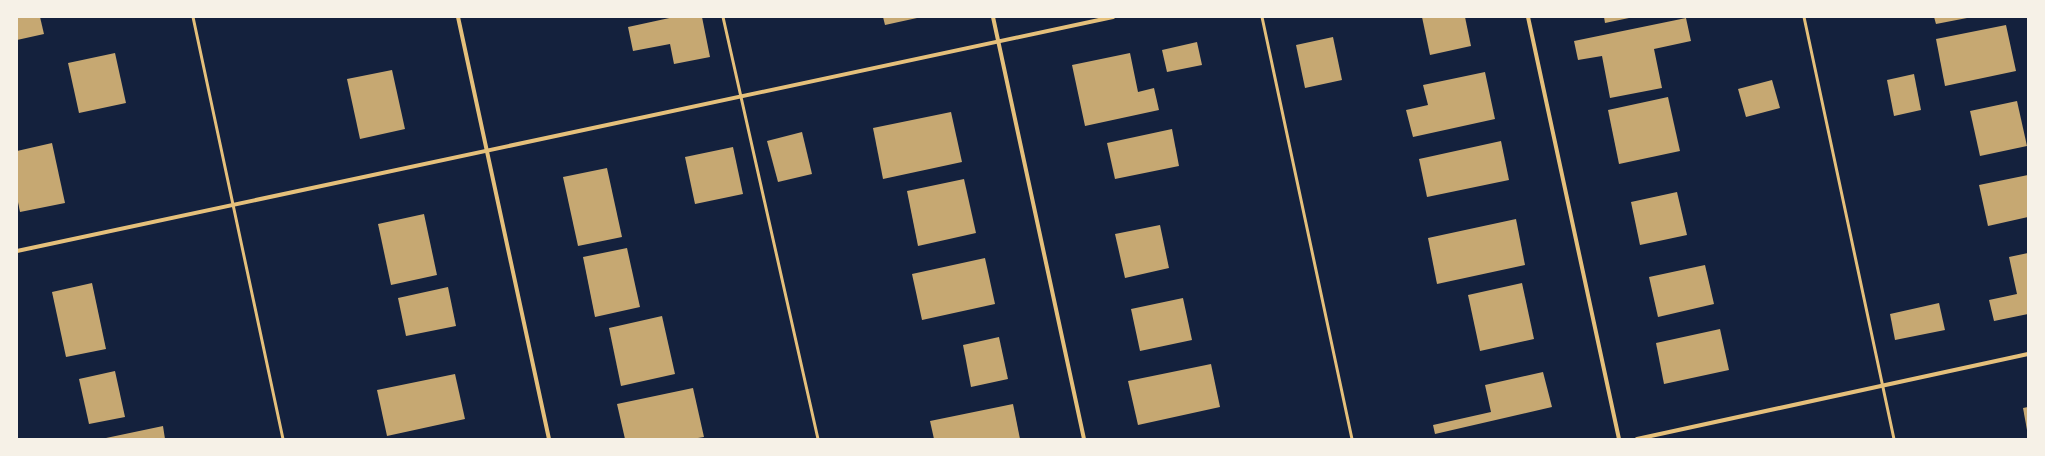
<svg xmlns="http://www.w3.org/2000/svg" width="2045" height="456" viewBox="0 0 2045 456" font-family="Cabin,sans-serif">
	<style>
		.building { fill: #c6a872 }
		.lines { fill: none; stroke-linecap: round; stroke-linejoin: round }
		.service { stroke: #e5c07b; stroke-width: 3 }
		.minor { stroke: #e5c07b; stroke-width: 4 }
	</style>
	<rect width="100%" height="100%" fill="#14213d"/>
	<g class="building">
		<path d="M17,17h23l4,17 -27,6z"/>
		<path d="M674,17h28l8,40 -36,7 -4,-20 -37,7 -5,-24z"/>
		<path d="M883,17h34v1l-32,7z"/>
		<path d="M1422,17h43l6,29 -41,9z"/>
		<path d="M1604,17h24l1,1 -24,5z"/>
		<path d="M1934,17h33v1l-31,6z"/>
		<path d="M1686,18l5,23 -37,8 8,39 -52,10 -8,-42 -24,4 -4,-19z"/>
		<path d="M2006,25l10,46 -71,15 -9,-47z"/>
		<path d="M1333,37l9,43 -37,8 -9,-43z"/>
		<path d="M1197,42l5,23 -35,7 -5,-22z"/>
		<path d="M115,53l11,50 -47,10 -11,-50z"/>
		<path d="M1130,53l8,39 16,-4 5,22 -74,16 -13,-61z"/>
		<path d="M392,70l13,59 -45,10 -13,-60z"/>
		<path d="M1485,72l10,47 -82,18 -7,-27 22,-5 -5,-20z"/>
		<path d="M1914,74l7,36 -27,6 -7,-36z"/>
		<path d="M1772,80l8,28 -34,9 -8,-28z"/>
		<path d="M1668,97l12,54 -61,13 -11,-54z"/>
		<path d="M2017,101l10,45 -47,10 -10,-45z"/>
		<path d="M951,112l11,50 -79,17 -10,-51z"/>
		<path d="M1172,129l7,37 -64,13 -8,-36z"/>
		<path d="M802,132l10,42 -34,8 -11,-41z"/>
		<path d="M1501,141l8,39 -82,17 -8,-38z"/>
		<path d="M52,143l13,60 -45,9 -3,-15v-46z"/>
		<path d="M733,147l10,47 -48,10 -10,-47z"/>
		<path d="M607,168l15,69 -44,9 -15,-69z"/>
		<path d="M2028,175v42l-40,9 -9,-41z"/>
		<path d="M964,179l12,54 -58,13 -11,-55z"/>
		<path d="M1677,192l10,43 -47,10 -9,-43z"/>
		<path d="M424,214l13,61 -46,10 -13,-61z"/>
		<path d="M1516,219l9,46 -88,19 -9,-46z"/>
		<path d="M1160,225l9,43 -44,10 -10,-44z"/>
		<path d="M627,248l13,59 -45,10 -12,-60z"/>
		<path d="M2028,253v61l-34,7 -5,-21 28,-6 -8,-37z"/>
		<path d="M985,258l10,46 -73,16 -10,-46z"/>
		<path d="M1705,265l9,39 -56,13 -9,-40z"/>
		<path d="M92,283l14,66 -40,8 -14,-65z"/>
		<path d="M1522,283l12,56 -54,12 -12,-56z"/>
		<path d="M448,287l8,39 -50,10 -8,-38z"/>
		<path d="M1183,298l9,42 -52,11 -9,-42z"/>
		<path d="M1939,303l6,27 -50,10 -5,-26z"/>
		<path d="M662,316l13,58 -54,12 -12,-58z"/>
		<path d="M1720,329l9,41 -65,14 -8,-41z"/>
		<path d="M999,337l9,42 -37,8 -8,-42z"/>
		<path d="M1211,364l9,43 -82,18 -10,-44z"/>
		<path d="M115,371l10,46 -36,7 -10,-45z"/>
		<path d="M1543,372l9,35 -117,27 -2,-9 58,-13 -6,-27z"/>
		<path d="M455,374l10,45 -78,17 -10,-46z"/>
		<path d="M693,388l11,49 -12,2h-67l-8,-35z"/>
		<path d="M1013,404l7,35h-86l-4,-18z"/>
		<path d="M2028,407v23h-1l-4,-22z"/>
		<path d="M163,426l2,13h-59v-1z"/>
	</g>
	<g class="lines">
		<g class="service">
			<path d="M193,17l90,422"/>
			<path d="M723,17l95,422"/>
			<path d="M1262,17l90,422"/>
			<path d="M1804,17l90,422"/>
		</g>
		<g class="minor">
			<path d="M458,17l91,422"/>
			<path d="M993,17l91,422"/>
			<path d="M1528,17l91,422"/>
			<path d="M17,251l1096,-234"/>
			<path d="M1637,439l391,-85"/>
		</g>
	</g>
	<rect width="2045" height="456" fill="none" stroke="#f6f1e7" stroke-width="36"/>
</svg>
